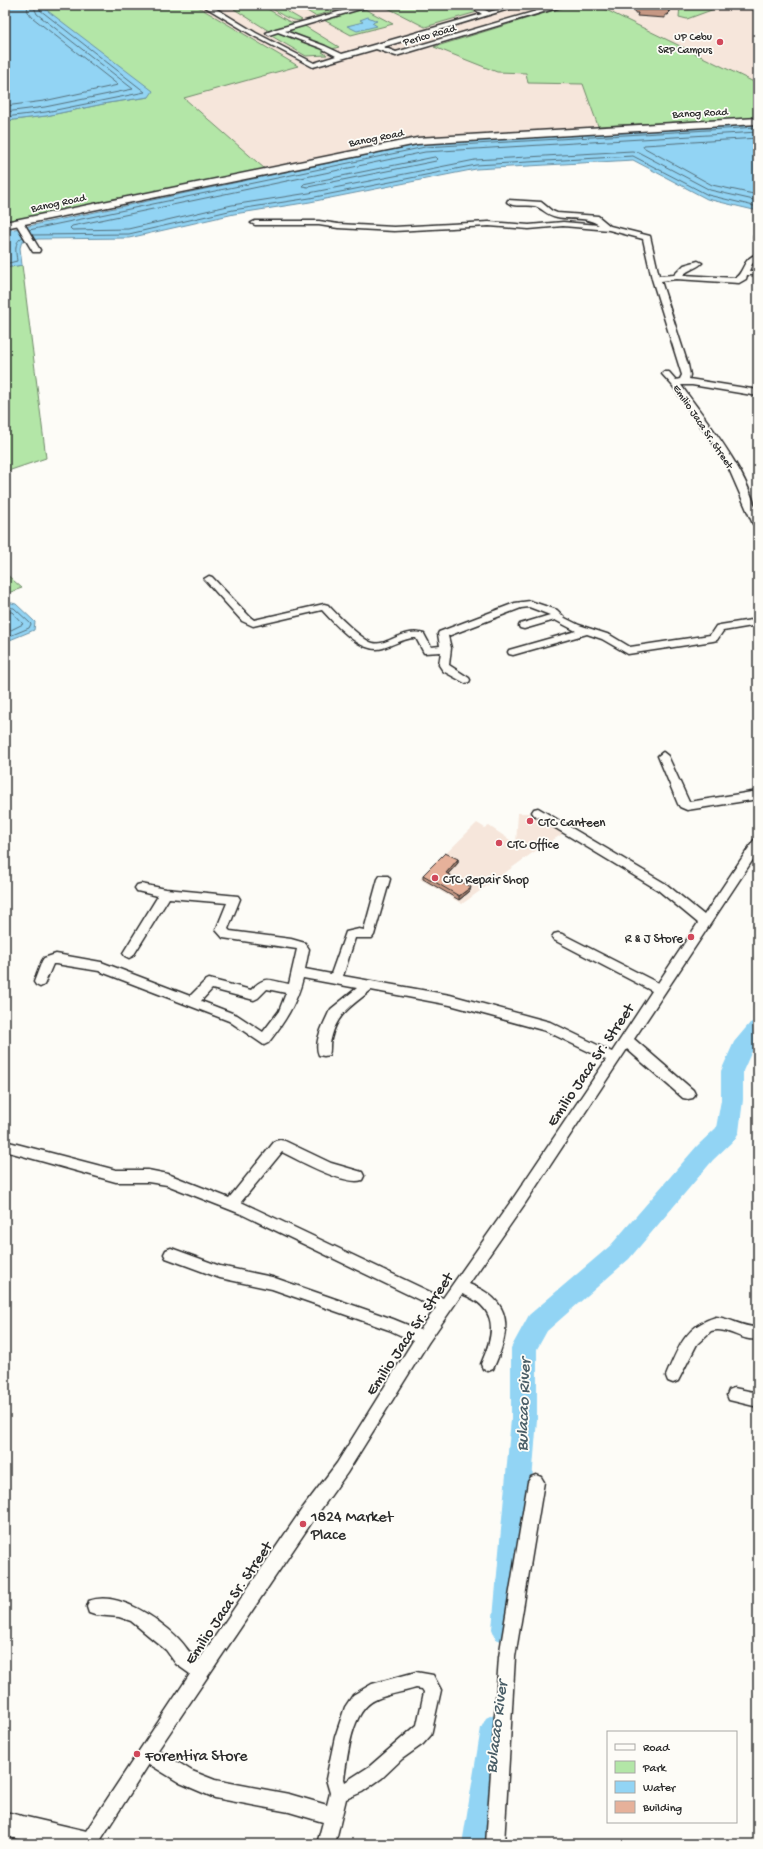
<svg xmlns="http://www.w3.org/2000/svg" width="763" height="1849" viewBox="0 0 763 1849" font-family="'Gochi Hand',sans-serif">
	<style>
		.built { fill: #f6e6db }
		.green { fill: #b3e6a7; stroke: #6f8869 }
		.water { fill: #92d4f4; stroke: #6990a4 }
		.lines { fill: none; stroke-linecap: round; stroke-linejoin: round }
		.shore { stroke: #546f7b; stroke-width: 1 }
		.river { fill: #92d4f4; fill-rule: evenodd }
		.street-casing { stroke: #2b2b2b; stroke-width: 3 }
		.secondary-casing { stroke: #2b2b2b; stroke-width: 3 }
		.street { fill: #fdfcf7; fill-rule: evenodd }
		.secondary { fill: #fdfcf7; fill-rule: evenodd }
		.wall { fill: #c69884; stroke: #2b2b2b }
		.shaded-wall { fill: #a17c6c; stroke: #2b2b2b }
		.building { fill: #e6b19a; stroke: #2b2b2b }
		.poi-dot { fill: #d1495b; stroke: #fdfcf7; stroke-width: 1.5 }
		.labels { text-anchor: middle; stroke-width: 3.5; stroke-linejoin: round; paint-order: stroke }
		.far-street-label { font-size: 11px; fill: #2b2b2b; stroke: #fdfcf7 }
		.far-poi-label { font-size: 11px; fill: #2b2b2b; stroke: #fdfcf7; text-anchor: end }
		.poi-label { font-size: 13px; fill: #2b2b2b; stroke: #fdfcf7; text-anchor: start }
		.near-street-label { font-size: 16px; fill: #2b2b2b; stroke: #fdfcf7 }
		.near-poi-label { font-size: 16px; fill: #2b2b2b; stroke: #fdfcf7; text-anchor: start }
		.near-water-label { font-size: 17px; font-style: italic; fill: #4a5e67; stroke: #fdfcf7 }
	</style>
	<rect width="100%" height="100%" fill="#fdfcf7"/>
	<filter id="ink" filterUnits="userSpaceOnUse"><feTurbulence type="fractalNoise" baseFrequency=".025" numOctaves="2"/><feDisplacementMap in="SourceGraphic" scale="8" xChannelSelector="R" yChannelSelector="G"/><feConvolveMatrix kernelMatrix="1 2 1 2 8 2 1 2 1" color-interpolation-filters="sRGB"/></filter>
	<g filter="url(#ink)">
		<g class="built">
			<path d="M5,5h753v118l-335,19 -418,86z"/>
			<path d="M518,813h18l31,18 -36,23 -69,50 -42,-25 57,-56 8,5 4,-2 27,18z"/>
		</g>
		<g class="green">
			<path d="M39,5h156l103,61 -114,32 81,71 -260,53v-101l41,-5 62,-13 41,-6z"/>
			<path d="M246,5h15l27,16 9,3 -28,7 -35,-22z"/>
			<path d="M266,5h10l26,15c-12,3 -25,-9 -36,-15z"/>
			<path d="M297,5h58l-40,11z"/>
			<path d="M382,5h81l14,7 -52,15z"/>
			<path d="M571,5h25l162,79v34l-160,8 -15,-42 -55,-1 -2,-10 -29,-1 -63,-25z"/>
			<path d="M680,5h45l-38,14 -8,-2z"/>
			<path d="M363,8l30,16 -42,11 -29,-16z"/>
			<path d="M303,25l36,22 -17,5 5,3 -21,1 -38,-22z"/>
			<path d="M22,265l24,193 -41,14v-204z"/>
			<path d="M5,573l17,15 -17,6z"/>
		</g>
		<g class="water">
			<path d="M5,5h35l113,86 -4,6 -41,6 -62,13 -41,5z"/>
			<path d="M368,17l9,4 -5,2 5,3 -20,5 -10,-5 16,-4 -3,-2z"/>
			<path d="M758,123v88l-51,-12 -74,-39 -157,9 -166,33 -76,12 -105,24 -91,1 -16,2 -2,7 2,17 -17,3v-37l419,-88z"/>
			<path d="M8,602l8,2 19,18 -1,8 -29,12v-38z"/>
		</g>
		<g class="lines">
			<g class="shore">
				<path d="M5,106l39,-5 74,-16 -85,-67 -5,-6 -1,-7"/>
				<path d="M5,112l40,-5 88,-18 -96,-75 -4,-9"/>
				<path d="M5,117l41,-5 99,-20 -105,-82 -2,-5"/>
				<path d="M758,132l-333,20 -353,74 -2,2 2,2 56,-1 104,-24 77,-12 166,-33 157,-9 6,1 72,38 48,11"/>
				<path d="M758,138l-114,7 -1,2 69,38 46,10"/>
				<path d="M436,157l2,2 -2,2 -128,26 -6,-1 2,-2z"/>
				<path d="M29,230l396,-83 333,-20"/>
				<path d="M32,235l97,-1 104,-24 77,-12 166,-33 157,-9 75,39 50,12"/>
				<path d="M5,264l12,-3c-1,-9 -4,-19 6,-24"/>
				<path d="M5,607l9,1 17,16 -2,4 -24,10"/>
				<path d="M5,612h7l11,12 -18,9"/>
			</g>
			<g class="river">
				<path d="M758,1020v24l-7,9 -8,18v29l-4,32 -4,7 -22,21 -84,99 -82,72 -10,18v70l-17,210 -4,10 -10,4 -10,-4 -4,-10 19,-210v-71l18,-33 82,-70 86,-99 19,-18 5,-28v-29l13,-29 16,-19z"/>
				<path d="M496,1713l10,5 5,10 -19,116h-30l19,-116 5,-10z"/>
			</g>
			<g class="street-casing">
				<g id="street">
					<path d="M202,5h8l46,28 58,30 22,-7 -15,-8 -43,-16 -9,3 -3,-2 10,-4 88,-24h10l-89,26 40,15 17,8 140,-40 -14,-9h8l13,7 23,-7h10l-139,42 13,5 161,-47h10l-171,51 -20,-7 -63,18 -61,-32z"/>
					<path d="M508,200l33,2 11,9 5,2 41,3 12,10 40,10 9,40 15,-1 10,-10 14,-4 4,2c-5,5 -13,6 -19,12l52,3c10,-6 7,-20 23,-24v5l-6,5 -3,7h9v4h-11l-1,4 -7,4 -63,-4 -15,2 27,84 2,10 -1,4 69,11v6l-66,-11h-11c25,36 77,97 77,142l-5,-3 -27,-62 -54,-77 -10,-11 1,-2h6l7,8 4,-1 2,-4 -30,-96 -9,-40 -34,-9 -46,-4 -34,3 -40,-3 -95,5 -56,-3 -19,-3h-64l-4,-2 4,-2h64l19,3 56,3 95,-5 40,3 34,-3 36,3c-12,-9 -28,-5 -42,-8 -11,-2 -15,-9 -22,-11 -9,-2 -21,2 -28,-4z"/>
					<path d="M16,220h6l18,30 -1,2h-6l-18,-30z"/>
					<path d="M754,236h4v6l-4,-2z"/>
					<path d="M209,576l3,1 38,40 4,3 70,-16 4,1c8,9 34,35 45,38 14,4 30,-16 51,-9l7,13 9,-1 -2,-12 1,-2 76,-29 15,-2 27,9 8,8 14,7 31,10 20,12 80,-12 6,-9 4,-1 38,-6v6l-35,6 -6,9 -4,1 -85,13 -26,-15 -15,-5 -74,21 -4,-1 -1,-2 1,-2 67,-19 -21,-11 -31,9 -4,-1 -1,-2 1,-2 30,-9 -21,-8 -8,1 -73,28 3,12 -2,17 20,13 1,2 -1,2 -4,1 -22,-12 -4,-6 2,-13 -17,1 -8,-15c-10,-1 -23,7 -33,10 -21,7 -48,-24 -61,-38l-69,16 -11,-5 -36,-40 -2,-2z"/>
					<path d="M663,752l5,4 21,46 69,-11v8l-71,11 -7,-3 -2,-3 -20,-48z"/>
					<path d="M538,808l128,76 38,31 50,-75 4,-1v13l-124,187 59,51 2,4 -2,4 -5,1 -5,-1 -56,-49 -103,156 -55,79c45,17 42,46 24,85l-5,2 -5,-2 -2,-5c14,-31 18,-56 -19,-70l-34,49 -81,130 -33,46 -156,231 34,21 23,9 74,14 38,11 3,-12 -4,-14 9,-42 10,-30 8,-12 19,-11 44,-12 17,3 8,15 -10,45 -8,9 -21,15 -20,19 -20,14 -16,7 -11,45h-18l6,-22 -34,-10 -74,-14 -35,-15 -31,-19 -51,80h-18l2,-7 108,-163 -14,-10 -10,-14 -35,-29 -12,-4 -24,-2 -6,-2 -2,-6 2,-6c28,-11 70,18 89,37 9,9 9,14 21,22l103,-151 35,-46 76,-122 -24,-11 -117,-41 -52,-11 -54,-20 -2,-4 2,-4 5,-2 49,18 52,11 121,42 27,11 16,-22 -195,-94 -74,-29 -19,-3h-32l-111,-31v-10l111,29h32l20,4 61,24 46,-57 5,-1 5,1 46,22 31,9 2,4 -2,4c-17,6 -64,-20 -80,-28l-41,50 202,96 71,-101 92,-137 -60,-29 -96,-26 -79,-15c-19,16 -34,23 -40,49 -2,6 0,10 -2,16l-5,1 -5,-1c-6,-13 5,-31 10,-43l2,-3 26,-21 -54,-10c-6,25 -19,45 -35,65l-4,2 -35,-24 -130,-50 -43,-7h-3l-9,21 -4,2 -4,-2 -2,-3 8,-21 2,-3 12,-4 45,8 89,34 15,-15 4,-2 42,11c15,-16 19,-9 38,-6l8,-35 -74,-11 -7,-8 11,-27 -58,-5 -36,58 -4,2 -4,-2 -2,-3 35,-57 -21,-5 -2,-3 2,-3 4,-1 25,5 72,7 2,3 -12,30 2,2 61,8 14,4 4,6 -4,20 26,5 15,-42 13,-3 5,1 14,-51 2,-3h8l2,3 -16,56 -2,3h-17l-12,38 107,19 100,27 62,30 40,-61 -98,-51 -2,-3 2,-3 4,-1 4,1 96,49 40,-60 -40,-33 -124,-75 -2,-3 2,-3zM212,989l42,11 4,-2 9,-9 19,4 -7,18 -16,21 -26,-17 -36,-14zM416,1688l6,1 2,3 -7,33 -47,41 -25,16 -1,-3c4,-24 7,-70 33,-80 12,-5 26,-7 39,-11z"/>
					<path d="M716,1317c14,1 28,11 42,10v12c-17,3 -30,-13 -47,-8l-14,13 -19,37 -5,2 -5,-2 -2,-5c12,-28 19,-50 50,-59z"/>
					<path d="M734,1388l24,5v14l-29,-7 -2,-5 2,-5z"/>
					<path d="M536,1475l5,2 3,5 -29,175 -11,187h-18l13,-187 29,-175 3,-5z"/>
				</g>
			</g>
			<g class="secondary-casing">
				<g id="secondary">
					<path d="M758,118v6l-341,20 -412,84v-6l412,-84z"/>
					<path d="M5,1812l86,20 9,3 3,9h-65l-33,-8z"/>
				</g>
			</g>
			<use href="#street" class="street"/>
			<use href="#secondary" class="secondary"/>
		</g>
		<g class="wall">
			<path d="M636,5h35l-3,10h-3v3l-28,-2 1,-3h-3z"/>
			<path d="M458,859v4l-10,11 22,17 -11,9 -36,-21v-4z"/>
		</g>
		<g class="shaded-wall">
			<path d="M670,5h1l-3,10z"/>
			<path d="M458,859v4l-13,14 1,-4z"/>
			<path d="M471,887l-1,4 -11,9v-4z"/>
		</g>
		<g class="building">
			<path d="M639,5h31l-1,1h-3v3l-28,-3z"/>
			<path d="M445,853l13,6 -12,14 25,14 -12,9 -36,-21z"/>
		</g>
	</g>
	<g class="poi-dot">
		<circle cx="720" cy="42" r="4"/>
		<circle cx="530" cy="821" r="4"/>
		<circle cx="499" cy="843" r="4"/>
		<circle cx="435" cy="878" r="4"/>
		<circle cx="691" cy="937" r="4"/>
		<circle cx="303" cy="1524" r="4"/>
		<circle cx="137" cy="1754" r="4"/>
	</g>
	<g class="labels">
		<g class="far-street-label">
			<text transform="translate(429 34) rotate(-16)" y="4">Perico Road</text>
			<text transform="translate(700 112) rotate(-3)" y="4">Banog Road</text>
			<text transform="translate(376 137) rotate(-11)" y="4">Banog Road</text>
			<text transform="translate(58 202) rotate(-12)" y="4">Banog Road</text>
			<text transform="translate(704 426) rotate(56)" y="4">Emilio Jaca Sr. Street</text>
		</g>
		<g class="far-poi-label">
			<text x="712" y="40">UP Cebu<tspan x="712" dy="13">SRP Campus</tspan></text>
		</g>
		<g class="poi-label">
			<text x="538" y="826">CTC Canteen</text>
			<text x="507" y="848">CTC Office</text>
			<text x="443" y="883">CTC Repair Shop</text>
			<text x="683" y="942" text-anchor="end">R &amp; J Store</text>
		</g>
		<g class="near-street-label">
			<text transform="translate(589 1064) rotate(-56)" y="6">Emilio Jaca Sr. Street</text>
			<text transform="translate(408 1333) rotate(-56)" y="6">Emilio Jaca Sr. Street</text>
			<text transform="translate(227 1602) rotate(-56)" y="6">Emilio Jaca Sr. Street</text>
		</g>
		<g class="near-poi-label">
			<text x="311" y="1521">1824 Market<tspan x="311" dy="18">Place</tspan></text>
			<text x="145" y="1760">Forentira Store</text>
		</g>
		<g class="near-water-label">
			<text transform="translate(522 1405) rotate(-88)" y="6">Bulacao River</text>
			<text transform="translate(495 1727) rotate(-83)" y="6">Bulacao River</text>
		</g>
	</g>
	<rect width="763" height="1849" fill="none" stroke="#fdfcf7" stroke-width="20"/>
	<rect x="10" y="10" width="743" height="1829" fill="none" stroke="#2b2b2b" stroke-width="1.5" filter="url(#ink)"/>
	<rect x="607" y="1731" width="130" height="92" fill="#fdfcf7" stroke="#a9a8a5"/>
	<rect x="615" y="1744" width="20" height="6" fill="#fdfcf7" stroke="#a9a8a5"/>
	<text x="643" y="1751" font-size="12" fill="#2b2b2b">Road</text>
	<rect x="615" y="1761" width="20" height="12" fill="#b3e6a7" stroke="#a9a8a5"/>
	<text x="643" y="1771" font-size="12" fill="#2b2b2b">Park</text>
	<rect x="615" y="1781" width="20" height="12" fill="#92d4f4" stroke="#a9a8a5"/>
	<text x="643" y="1791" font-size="12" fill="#2b2b2b">Water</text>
	<rect x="615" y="1801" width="20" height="12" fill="#e6b19a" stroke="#a9a8a5"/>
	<text x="643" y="1811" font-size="12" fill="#2b2b2b">Building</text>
</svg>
